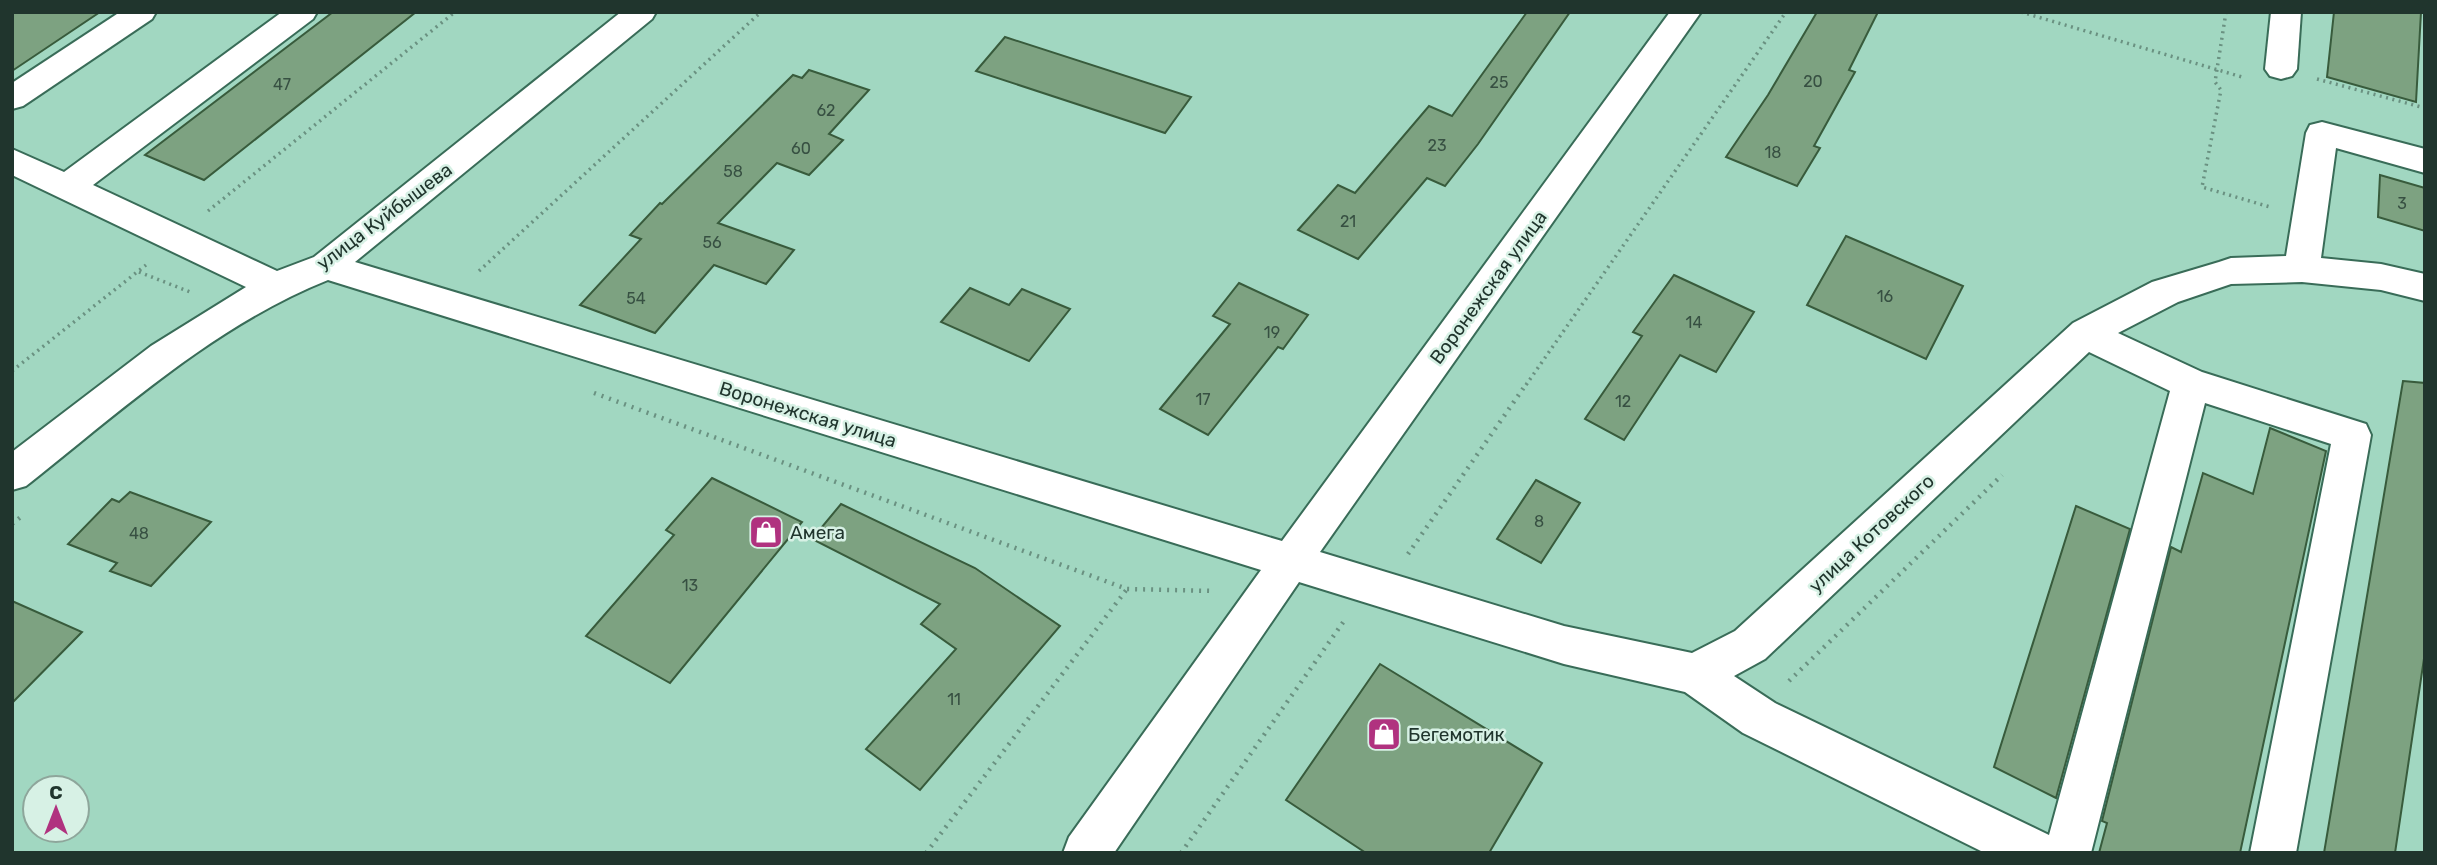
<svg xmlns="http://www.w3.org/2000/svg" width="2437" height="865" viewBox="0 0 2437 865" font-family="Rubik,sans-serif">
	<style>
		.building { fill: #7da281; stroke: #385b3c; stroke-width: 2 }
		.lines { fill: none; stroke-linecap: round; stroke-linejoin: round }
		.minor-casing { stroke: #396c58; stroke-width: 4 }
		.path-far1 { stroke: #6a9181; stroke-width: 3.5; stroke-dasharray: 2 4.5; stroke-linecap: butt }
		.path { stroke: #6a9181; stroke-width: 4.5; stroke-dasharray: 2 6; stroke-linecap: butt }
		.minor { fill: #fff; fill-rule: evenodd }
		.labels { text-anchor: middle; stroke-width: 5; stroke-linejoin: round; paint-order: stroke }
		.number-label { font-size: 16px; fill: #375042 }
		.street-label { font-size: 19px; fill: #20352d; stroke: #d7f1e5 }
		.poi-label { font-size: 19px; fill: #20352d; stroke: #d7f1e5; text-anchor: start }
	</style>
	<rect width="100%" height="100%" fill="#a1d7c1"/>
	<g class="building">
		<path d="M12,12h88l-88,59z"/>
		<path d="M333,12h83l-212,168 -59,-25z"/>
		<path d="M1527,12h43l-92,132 -33,42 -18,-8 -69,81 -60,-29 40,-45 17,8 74,-87 23,10z"/>
		<path d="M1817,12h61l-29,58 6,2 -41,74 6,2 -23,38 -71,-29 42,-62z"/>
		<path d="M2334,12h87l-5,90 -89,-25z"/>
		<path d="M1005,37l186,60 -26,36 -189,-62z"/>
		<path d="M809,70l60,20 -40,44 14,6 -34,35 -32,-12 -59,60 76,27 -28,34 -52,-19 -59,68 -75,-28 61,-66 -11,-4 30,-32 2,1 131,-129 9,3z"/>
		<path d="M2380,175l45,13v43l-47,-14z"/>
		<path d="M1846,236l117,50 -37,73 -119,-54z"/>
		<path d="M1674,275l80,37 -38,60 -36,-17 -56,85 -39,-21 57,-83 -9,-4z"/>
		<path d="M1239,283l69,32 -25,34 -5,-2 -70,88 -48,-26 70,-85 -17,-8z"/>
		<path d="M970,288l39,17 13,-16 48,20 -41,52 -88,-39z"/>
		<path d="M2403,381l22,2v269l-30,201h-71z"/>
		<path d="M2270,428l56,23 -86,402h-141l8,-30 -5,-2 69,-274 10,5 22,-79 50,21z"/>
		<path d="M712,478l90,44 -132,161 -84,-47 88,-101 -8,-5z"/>
		<path d="M1536,480l44,23 -39,60 -44,-24z"/>
		<path d="M130,492l81,30 -60,64 -41,-15 7,-8 -49,-19 44,-45 7,3z"/>
		<path d="M841,504l134,64 85,58 -140,164 -54,-41 90,-100 -35,-25 19,-20 -128,-65z"/>
		<path d="M2076,506l54,23 -74,269 -62,-31z"/>
		<path d="M12,601l70,31 -70,71z"/>
		<path d="M1380,664l162,99 -53,90h-123l-80,-53z"/>
	</g>
	<g class="lines">
		<g class="minor-casing">
			<g id="minor">
				<path d="M120,12h36l-4,7 -129,87 -11,3v-26z"/>
				<path d="M282,12h35l-4,7 -220,166 184,86 37,-14 307,-245h35l-4,7 -297,243 927,279 388,-529h31l-381,540 244,74 128,27 43,-22 338,-308 79,-41 67,-20 12,-4 55,-2 20,-123 4,-8 12,-3 103,27v24l-89,-25 -15,110 60,6 44,10v27l-44,-11 -79,-8 -71,2 -53,18 -60,31 84,39 164,52 5,11 -75,418h-46l81,-409 -126,-41 -114,450h-106l-242,-120 -58,-41 -121,-28 -265,-82 -185,271h-51l6,-16 192,-267 -933,-290c-113,45 -207,131 -302,206l-14,4v-38l139,-106 95,-59 -234,-112v-26l52,23zM2089,352l81,39 -121,444 -274,-132 -41,-27 31,-17z"/>
				<path d="M2271,12h30l-4,57 -5,7 -11,3 -11,-3 -5,-7z"/>
			</g>
		</g>
		<g class="path-far1">
			<path d="M2021,12l221,65"/>
			<path d="M2226,12l-11,70 6,8 -19,97 68,20"/>
			<path d="M2317,79l108,29"/>
			<path d="M208,211l247,-199"/>
			<path d="M479,271l282,-259"/>
			<path d="M139,272l51,20"/>
			<path d="M12,371l134,-106"/>
			<path d="M1526,385l260,-373"/>
		</g>
		<g class="path">
			<path d="M594,393l533,196 88,2"/>
			<path d="M12,524l10,-8"/>
			<path d="M1408,554l119,-171"/>
			<path d="M1789,681l213,-206"/>
			<path d="M926,853l201,-264"/>
			<path d="M1181,853l163,-232"/>
		</g>
		<use href="#minor" class="minor"/>
	</g>
	<defs>
		<g id="shop-square" transform="scale(1.75)"><rect x="-9" y="-9" width="18" height="18" rx="4" fill="#b0327f" stroke="#d7f1e5"/><path d="M-5-2.5h2.3a2.7 3.5 0 0 1 5.4 0H5L5.5 6h-11ZM-1.5-2.5h3a1.5 2.3 0 0 0-3 0Z" fill="#fff"/></g>
	</defs>
	<g fill-rule="evenodd">
		<use href="#shop-square" x="766" y="532"/>
		<use href="#shop-square" x="1384" y="734"/>
	</g>
	<g class="labels">
		<g class="number-label">
			<text x="1813" y="87">20</text>
			<text x="1499" y="88">25</text>
			<text x="282" y="90">47</text>
			<text x="826" y="116">62</text>
			<text x="1437" y="151">23</text>
			<text x="801" y="154">60</text>
			<text x="1773" y="158">18</text>
			<text x="733" y="177">58</text>
			<text x="2402" y="209">3</text>
			<text x="1348" y="227">21</text>
			<text x="712" y="248">56</text>
			<text x="1885" y="302">16</text>
			<text x="636" y="304">54</text>
			<text x="1694" y="328">14</text>
			<text x="1272" y="338">19</text>
			<text x="1203" y="405">17</text>
			<text x="1623" y="407">12</text>
			<text x="1539" y="527">8</text>
			<text x="139" y="539">48</text>
			<text x="690" y="591">13</text>
			<text x="954" y="705">11</text>
		</g>
		<g class="street-label">
			<text transform="translate(384 216) rotate(-37)" y="7">улица Куйбышева</text>
			<text transform="translate(1488 287) rotate(-54)" y="7">Воронежская улица</text>
			<text transform="translate(808 414) rotate(17)" y="7">Воронежская улица</text>
			<text transform="translate(1871 533) rotate(-43)" y="7">улица Котовского</text>
		</g>
		<g class="poi-label">
			<text x="790" y="539">Амега</text>
			<text x="1408" y="741">Бегемотик</text>
		</g>
	</g>
	<rect width="2437" height="865" fill="none" stroke="#20352d" stroke-width="28"/>
	<g transform="translate(56 809)"><circle r="33" fill="#d7f1e5" stroke="#8ea69b" stroke-width="2"/>
	<path d="M0-5L12 26L0 18L-12 26Z" fill="#b0327f"/>
	<text y="-10" font-size="19" font-weight="bold" text-anchor="middle" fill="#20352d">С</text>
	</g>
</svg>
